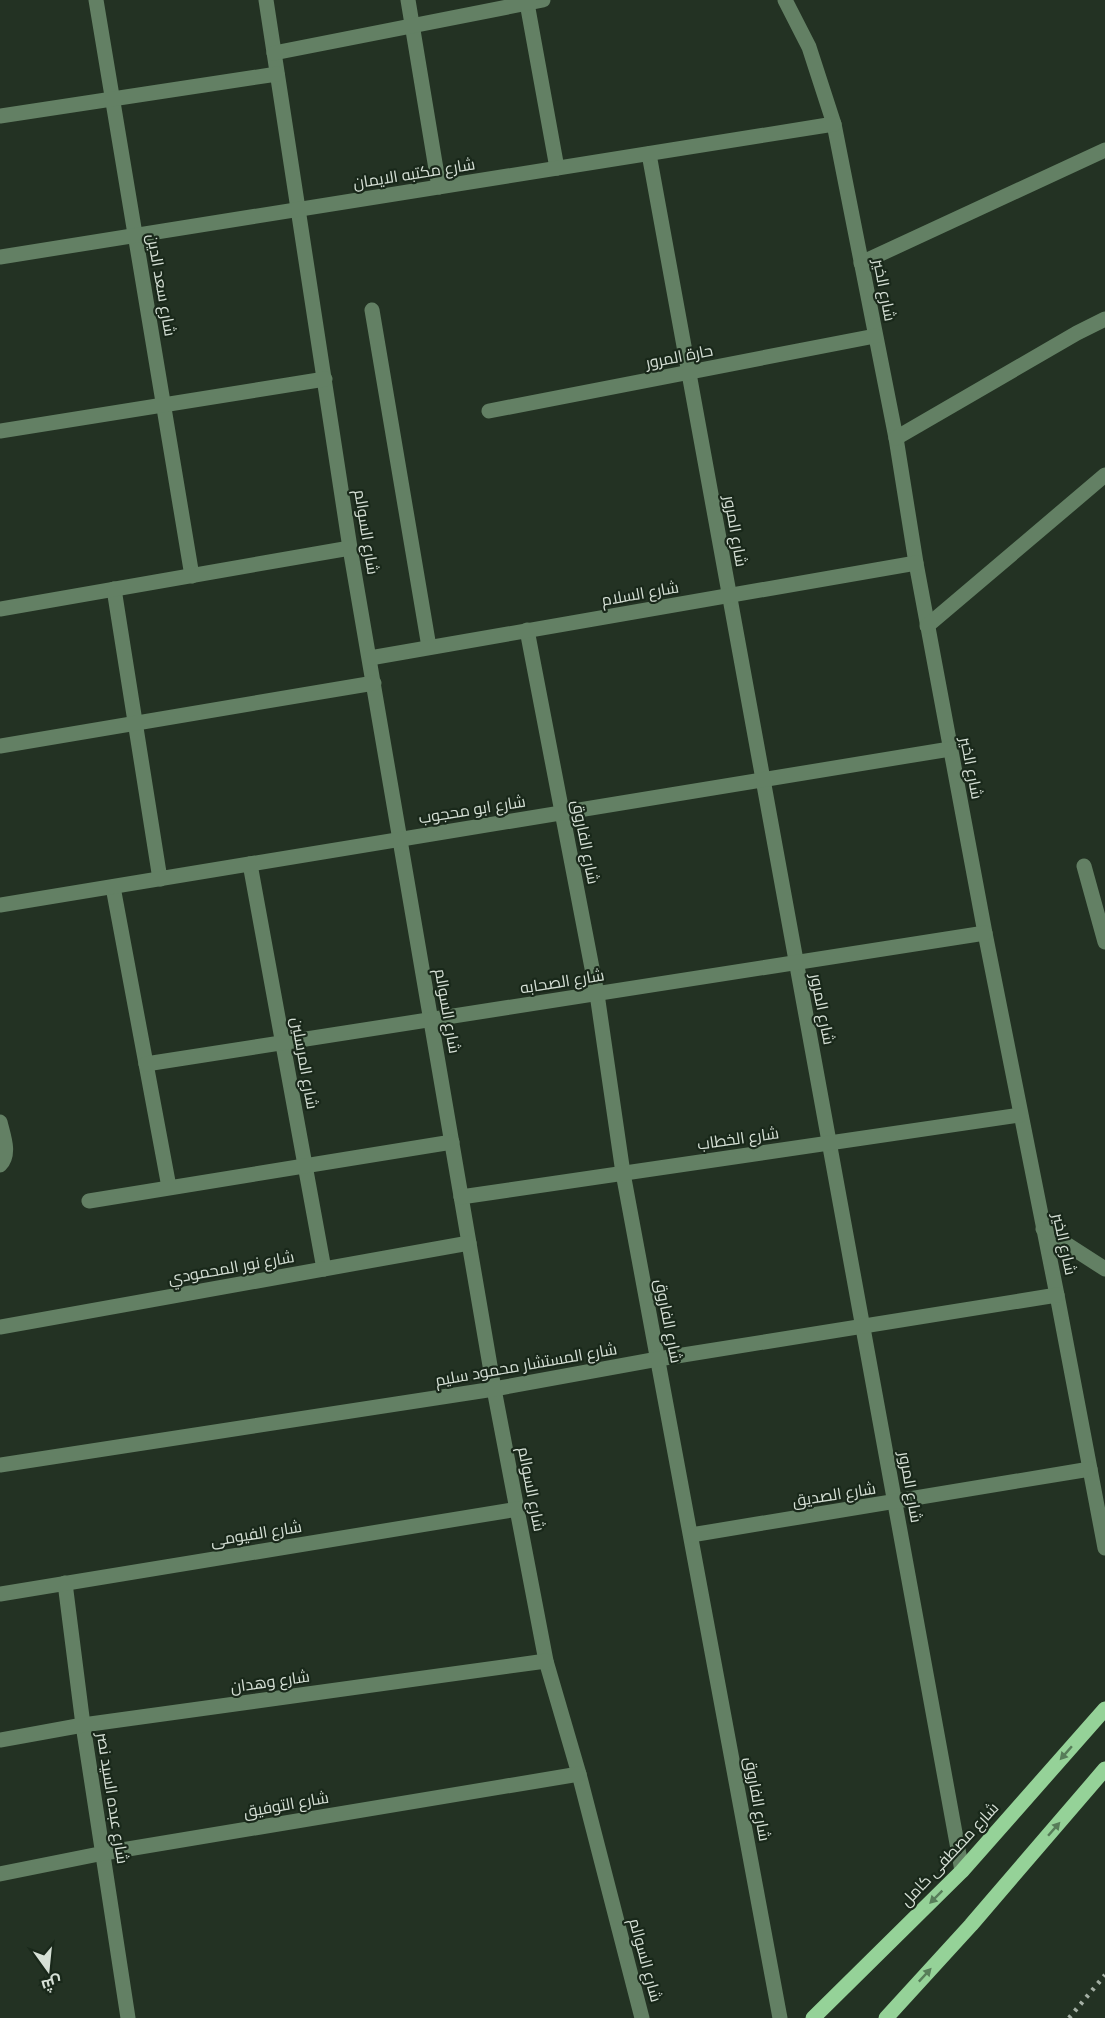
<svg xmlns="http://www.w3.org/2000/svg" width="1105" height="2018" viewBox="0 0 1105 2018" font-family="'Public Sans',Cairo,sans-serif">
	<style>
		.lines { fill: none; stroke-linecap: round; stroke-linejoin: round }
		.minor { stroke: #638064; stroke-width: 15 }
		.major { stroke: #95d298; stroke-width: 15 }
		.rail { stroke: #a5b0a5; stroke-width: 4.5; stroke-dasharray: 3 6; stroke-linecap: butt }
		.oneway { fill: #577d59 }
		.labels { text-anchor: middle; stroke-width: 4.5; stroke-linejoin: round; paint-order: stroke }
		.street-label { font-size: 16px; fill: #d6e0d6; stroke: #19281a }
	</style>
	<rect width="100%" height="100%" fill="#233223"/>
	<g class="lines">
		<g class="minor">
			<path d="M96,0l96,576"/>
			<path d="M266,0l84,548 144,841 52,272 33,113 63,244"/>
			<path d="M408,0l31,187"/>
			<path d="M785,0l24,47 25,77 62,314 20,125 69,370 72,362 48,253"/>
			<path d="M527,3l30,165"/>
			<path d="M274,53l269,-53"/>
			<path d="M0,116l277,-42"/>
			<path d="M649,154l313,1717"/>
			<path d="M0,257l834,-133"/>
			<path d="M861,263l244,-113"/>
			<path d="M372,310l57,337"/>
			<path d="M489,411l386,-75"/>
			<path d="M0,431l325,-52"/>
			<path d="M896,438l181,-105 28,-14"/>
			<path d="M114,589l46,290"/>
			<path d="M0,609l350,-61"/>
			<path d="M927,626l178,-151"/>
			<path d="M527,630l70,364 26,179 157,845"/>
			<path d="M370,658l546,-95"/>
			<path d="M0,746l374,-63"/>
			<path d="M250,864l74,405"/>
			<path d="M1084,866l21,76"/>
			<path d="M113,887l56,300"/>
			<path d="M0,905l950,-156"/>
			<path d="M146,1064l839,-131"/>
			<path d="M0,1122c3,13 11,32 0,43"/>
			<path d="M461,1197l559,-82"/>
			<path d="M89,1201l363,-59"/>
			<path d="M1043,1229l62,40"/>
			<path d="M0,1327l469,-84"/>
			<path d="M0,1465l494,-76 164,-30 399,-64"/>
			<path d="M691,1535l399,-66"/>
			<path d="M65,1583l18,142 45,293"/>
			<path d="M0,1594l518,-85"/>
			<path d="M0,1740l83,-15 463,-64"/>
			<path d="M0,1874l104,-21 475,-79"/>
		</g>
		<g class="major">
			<path d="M813,2018l149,-147 143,-162"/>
			<path d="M886,2018l85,-93 134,-156"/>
		</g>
		<path class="rail" d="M1069,2018l36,-43"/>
	</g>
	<defs><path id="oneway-solid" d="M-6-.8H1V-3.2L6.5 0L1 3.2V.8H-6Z" transform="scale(1.5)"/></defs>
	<g class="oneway">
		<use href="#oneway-solid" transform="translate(1066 1753) rotate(131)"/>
		<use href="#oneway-solid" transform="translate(1054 1829) rotate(-49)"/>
		<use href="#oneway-solid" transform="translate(936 1897) rotate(135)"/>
		<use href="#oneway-solid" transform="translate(925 1975) rotate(-47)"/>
	</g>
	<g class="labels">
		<g class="street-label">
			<text transform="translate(414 173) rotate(-9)" y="6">شارع مكتبه الايمان</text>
			<text transform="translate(162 285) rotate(80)" y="6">شارع سعد الدين</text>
			<text transform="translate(885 290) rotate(79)" y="6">شارع الخير</text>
			<text transform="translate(679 356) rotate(-11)" y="6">حارة المرور</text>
			<text transform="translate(736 531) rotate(80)" y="6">شارع المرور</text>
			<text transform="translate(367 532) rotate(81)" y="6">شارع السوالم</text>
			<text transform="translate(640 593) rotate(-10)" y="6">شارع السلام</text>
			<text transform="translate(972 768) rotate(79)" y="6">شارع الخير</text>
			<text transform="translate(472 809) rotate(-9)" y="6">شارع ابو محجوب</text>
			<text transform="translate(586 842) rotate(79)" y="6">شارع الفاروق</text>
			<text transform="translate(562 981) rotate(-9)" y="6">شارع الصحابه</text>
			<text transform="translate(823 1009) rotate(79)" y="6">شارع المرور</text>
			<text transform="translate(448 1011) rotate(80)" y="6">شارع السوالم</text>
			<text transform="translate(305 1063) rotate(80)" y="6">شارع المرسلين</text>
			<text transform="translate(738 1138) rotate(-8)" y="6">شارع الخطاب</text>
			<text transform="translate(1065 1244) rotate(78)" y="6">شارع الخير</text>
			<text transform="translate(231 1267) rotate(-10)" y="6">شارع نور المحمودي</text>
			<text transform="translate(669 1321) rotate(79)" y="6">شارع الفاروق</text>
			<text transform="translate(526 1364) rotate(-10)" y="6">شارع المستشار محمود سليم</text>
			<text transform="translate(911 1487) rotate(80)" y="6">شارع المرور</text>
			<text transform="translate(532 1489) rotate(79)" y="6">شارع السوالم</text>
			<text transform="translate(834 1494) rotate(-9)" y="6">شارع الصديق</text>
			<text transform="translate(256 1533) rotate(-9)" y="6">شارع الفيومى</text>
			<text transform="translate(270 1681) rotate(-8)" y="6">شارع وهدان</text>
			<text transform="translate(113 1798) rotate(81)" y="6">شارع عبده السيد نصر</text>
			<text transform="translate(758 1799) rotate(80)" y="6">شارع الفاروق</text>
			<text transform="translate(286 1804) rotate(-10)" y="6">شارع التوفيق</text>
			<text transform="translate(949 1854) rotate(-47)" y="6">شارع مصطفى كامل</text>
			<text transform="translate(646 1960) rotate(75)" y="6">شارع السوالم</text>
		</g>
	</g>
	<g transform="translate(48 1970) rotate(165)" stroke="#19281a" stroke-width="4.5" paint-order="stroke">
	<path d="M0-4.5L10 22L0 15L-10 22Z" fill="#d6e0d6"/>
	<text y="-9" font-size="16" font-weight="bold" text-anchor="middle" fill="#d6e0d6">ش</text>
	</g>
</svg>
